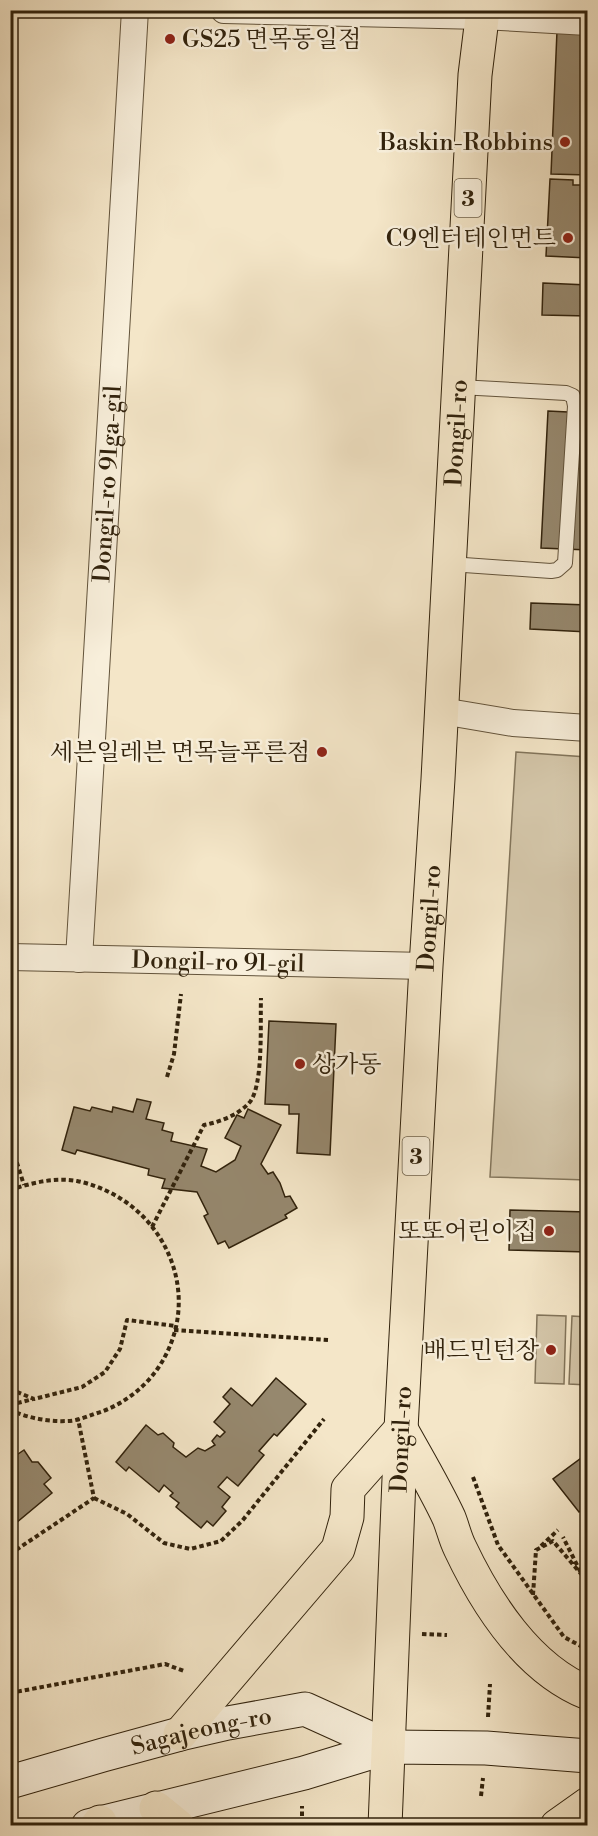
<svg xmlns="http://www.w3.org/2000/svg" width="598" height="1836" viewBox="0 0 598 1836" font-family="'Libre Bodoni','Noto Serif KR',serif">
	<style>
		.green { fill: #d3c5a8; stroke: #82745a; stroke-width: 1.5 }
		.building { fill: #96886e; stroke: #31220c; stroke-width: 1.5 }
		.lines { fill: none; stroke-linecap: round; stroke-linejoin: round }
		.service-casing { stroke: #62533b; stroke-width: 16 }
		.minor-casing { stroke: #62533b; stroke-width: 28 }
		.secondary-casing { stroke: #31220c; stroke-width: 35 }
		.primary-casing { stroke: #31220c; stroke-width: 35 }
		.trunk-casing { stroke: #31220c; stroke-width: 35 }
		.path { stroke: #31220c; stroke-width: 4; stroke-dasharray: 4.5 3; stroke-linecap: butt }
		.service { stroke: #f8efdb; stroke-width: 14 }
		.minor { stroke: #f8efdb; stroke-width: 26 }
		.secondary { stroke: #f8efdb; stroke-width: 33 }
		.primary { stroke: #f4e6c8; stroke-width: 33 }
		.trunk { stroke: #f4e6c8; stroke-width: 33 }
		.poi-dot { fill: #8f2418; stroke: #f8efdb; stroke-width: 2 }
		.labels { text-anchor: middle; stroke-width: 5; stroke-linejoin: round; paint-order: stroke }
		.shield { fill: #f8efdb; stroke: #6d604a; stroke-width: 1.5 }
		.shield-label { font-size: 22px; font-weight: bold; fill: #31220c }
		.poi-label { font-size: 24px; fill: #31220c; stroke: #f8efdb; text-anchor: end }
		.street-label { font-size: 24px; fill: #31220c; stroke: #f8efdb }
	</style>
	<rect width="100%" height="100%" fill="#f4e6c8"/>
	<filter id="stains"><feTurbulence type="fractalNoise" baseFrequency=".00333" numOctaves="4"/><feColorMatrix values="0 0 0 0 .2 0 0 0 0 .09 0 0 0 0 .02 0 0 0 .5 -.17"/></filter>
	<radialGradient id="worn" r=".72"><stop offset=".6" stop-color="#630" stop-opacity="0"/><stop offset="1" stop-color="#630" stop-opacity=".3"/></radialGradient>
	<g class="green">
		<path d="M516,752l71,5v423l-97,-3z"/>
		<path d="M537,1315l29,1 -2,68 -29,-1z"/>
		<path d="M572,1316l15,1v68l-18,-1z"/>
	</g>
	<g class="building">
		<path d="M557,31l31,1v143l-37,-1z"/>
		<path d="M550,179l23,1v5h15v73l-42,-2z"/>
		<path d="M543,283l45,2v31l-46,-1z"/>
		<path d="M548,411l40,2v137l-47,-2z"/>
		<path d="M531,603l57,2v27l-58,-3z"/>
		<path d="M269,1021l67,3 -6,131 -33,-2 2,-39h-10v-9l-24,-1z"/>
		<path d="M137,1099l14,3 -5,17 18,4 -2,7 11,3 -2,8 36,8 -6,17 15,6 19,-12 6,-14 -16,-8 12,-23 7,3 4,-9 33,16 -20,39 7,10 5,-2 7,11 5,14 5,-1 7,12 -12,7 2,3 -58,30 -4,-7 -7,3 -14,-28 4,-2 -11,-22 -35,-4 3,-9 -17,-4 1,-6 -72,-19 -2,4 -13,-4 12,-43 16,4 2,-4 20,5 1,-5 20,5z"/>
		<path d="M510,1210l78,2v40l-79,-2z"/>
		<path d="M276,1378l30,26 -29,32 -3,-2 -15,17 5,4 -26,31 -11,-9 -9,10 12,10 -8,10 4,4 -13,15 -6,-5 -6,7 -25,-21 3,-4 -9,-7 3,-3 -9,-8 -5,7 -30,-25 -3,4 -10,-9 30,-37 12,10 5,-2 11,10 -1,4 13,10 12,-9 7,3 10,-6 -3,-4 5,-6 3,2 5,-5 -11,-10 16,-18 -7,-7 8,-9 21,18z"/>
		<path d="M10,1450l5,6 9,-6 8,12h6l13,16 -7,6 8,9 -42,35z"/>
		<path d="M588,1453v66l-6,-9 -3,2 -26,-33z"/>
	</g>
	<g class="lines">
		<g class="service-casing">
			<path id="service" d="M450,564l101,7 6,-1 8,-7 10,-157 -2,-10 -7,-3 -107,-6"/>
		</g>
		<g class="minor-casing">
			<g id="minor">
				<path d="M224,10l258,6 106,6"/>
				<path d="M442,711l71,12 75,5"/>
				<path id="s1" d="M10,957l416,9"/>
				<path id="s2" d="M79,959l56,-949"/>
			</g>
		</g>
		<g class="secondary-casing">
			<g id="secondary">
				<path id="s3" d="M10,1782l93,-27 77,-21 48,-11 77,-14 84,38"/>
				<path d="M88,1826l216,-53 85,-26 97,1 102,8"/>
			</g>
		</g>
		<g class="primary-casing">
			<g id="primary">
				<path d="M180,1734l158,-185 9,-32 1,-28 53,-60c16,29 34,59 48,89 4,10 6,20 11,30 26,55 68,121 128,145"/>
				<path d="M156,1808l22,18"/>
				<path id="s4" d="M385,1826l16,-397 25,-463 12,-187 37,-704 8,-65"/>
				<path d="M557,1826l31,-22"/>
			</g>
		</g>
		<g class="trunk-casing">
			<path id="trunk" d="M97,1826l3,-4"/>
		</g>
		<g class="path">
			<path d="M167,1077l7,-23 7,-60"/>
			<path d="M10,1141l14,44"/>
			<path d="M10,1190c21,-7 45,-13 67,-9 87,18 132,116 79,190 -15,20 -37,36 -62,43 -8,3 -18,7 -26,7 -20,1 -40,-3 -58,-11"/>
			<path d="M152,1227l52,-102c16,-3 34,-10 45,-22 15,-16 11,-82 12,-105"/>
			<path d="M174,1330l154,10"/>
			<path d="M10,1389l24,10 48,-12 23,-15 15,-23 7,-29 49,6"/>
			<path d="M10,1405l23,-6"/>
			<path d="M473,1477l25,68 66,92 24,13"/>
			<path d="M94,1498l33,16 37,29 26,6 31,-8 21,-20 82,-102"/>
			<path d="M541,1546l17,-16"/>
			<path d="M10,1554l84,-56 -16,-79"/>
			<path d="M533,1595l3,-45 17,-9 29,34 -19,-38"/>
			<path d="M422,1634l25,1"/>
			<path d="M10,1693l155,-29 19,7"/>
			<path d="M488,1717l2,-33"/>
			<path d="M481,1796l2,-18"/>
			<path d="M302,1816v-10"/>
		</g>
		<use href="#service" class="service"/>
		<use href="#minor" class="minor"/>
		<use href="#secondary" class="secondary"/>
		<use href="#primary" class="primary"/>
		<use href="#trunk" class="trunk"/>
	</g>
	<g class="poi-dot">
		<circle cx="170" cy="39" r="6"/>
		<circle cx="565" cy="142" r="6"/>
		<circle cx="568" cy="238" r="6"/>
		<circle cx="322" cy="752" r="6"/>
		<circle cx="300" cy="1064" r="6"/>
		<circle cx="549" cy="1231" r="6"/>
		<circle cx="551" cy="1350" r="6"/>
	</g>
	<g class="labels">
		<g class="shield">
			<rect x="454.5" y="179" width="27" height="38" rx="4.5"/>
			<rect x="402.5" y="1137" width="27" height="38" rx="4.5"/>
		</g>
		<g class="shield-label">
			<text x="468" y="206">3</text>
			<text x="416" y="1164">3</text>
		</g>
		<g class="poi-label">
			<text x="182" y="47" text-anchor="start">GS25 면목동일점</text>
			<text x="553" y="150">Baskin-Robbins</text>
			<text x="556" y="246">C9엔터테인먼트</text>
			<text x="310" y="760">세븐일레븐 면목늘푸른점</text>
			<text x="312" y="1072" text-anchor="start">상가동</text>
			<text x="537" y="1239">또또어린이집</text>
			<text x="539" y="1358">배드민턴장</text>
		</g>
		<g class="street-label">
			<text dy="8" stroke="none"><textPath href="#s4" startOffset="1395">Dongil-ro</textPath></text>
			<text dy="8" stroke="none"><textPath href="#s2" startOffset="476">Dongil-ro 91ga-gil</textPath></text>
			<text dy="8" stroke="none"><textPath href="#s4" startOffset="909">Dongil-ro</textPath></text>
			<text dy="8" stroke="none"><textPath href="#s1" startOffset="208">Dongil-ro 91-gil</textPath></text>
			<text dy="8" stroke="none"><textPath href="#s4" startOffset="387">Dongil-ro</textPath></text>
			<text dy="8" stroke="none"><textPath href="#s3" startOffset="198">Sagajeong-ro</textPath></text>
		</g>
	</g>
	<rect width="598" height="1836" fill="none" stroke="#f4e6c8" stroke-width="36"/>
	<rect x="12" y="12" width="574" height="1812" fill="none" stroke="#31220c" stroke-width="3"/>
	<rect x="18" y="18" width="562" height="1800" fill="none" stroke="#31220c" stroke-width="1.5"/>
	<rect width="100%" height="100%" filter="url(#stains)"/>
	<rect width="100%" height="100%" fill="url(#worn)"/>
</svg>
